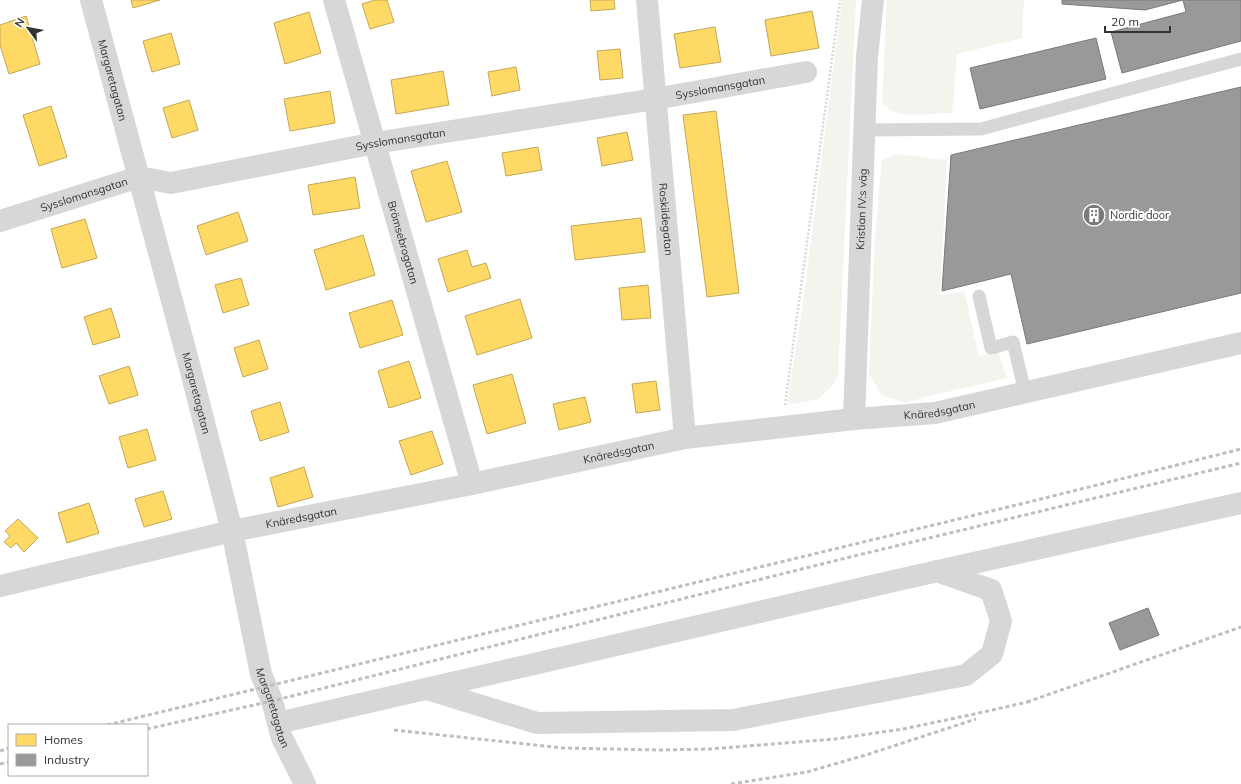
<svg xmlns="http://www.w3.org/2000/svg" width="1241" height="784" viewBox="0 0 1241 784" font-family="Mulish,sans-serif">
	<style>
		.green { fill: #f1f5ed }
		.homes { fill: #ffd966; stroke: #c2a757 }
		.industry { fill: #999; stroke: #7a7a7a }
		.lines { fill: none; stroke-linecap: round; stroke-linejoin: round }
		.path { stroke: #d6d6d6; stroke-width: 2.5; stroke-dasharray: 2 2; stroke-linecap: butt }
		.service { stroke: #d7d7d7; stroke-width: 13 }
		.minor { stroke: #d7d7d7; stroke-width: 22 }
		.tertiary { stroke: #d7d7d7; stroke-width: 22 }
		.rail { stroke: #bebebe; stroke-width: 3; stroke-dasharray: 4 3; stroke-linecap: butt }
		.labels { text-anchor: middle; stroke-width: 4; stroke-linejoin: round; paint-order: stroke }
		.street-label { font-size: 11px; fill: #333; stroke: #fff }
		.poi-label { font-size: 11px; fill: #333; stroke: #fff; text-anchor: start }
	</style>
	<rect width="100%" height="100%" fill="#fff"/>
	<g class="green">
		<path d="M842,0h14l-18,375 -6,11 -13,13 -32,6 16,-102z"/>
		<path d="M887,0h137l-2,38 -65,16 -5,59 -42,2 -17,-3 -11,-9z"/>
		<path d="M895,154l52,6 -7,135 24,-4 15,65 19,-4 9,26 -78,18 -24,7 -23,-8 -13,-21 6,-137 7,-77z"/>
	</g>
	<g class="homes">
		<path d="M131,0h29l-27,8z"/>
		<path d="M375,0h12l7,22 -24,7 -8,-25z"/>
		<path d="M590,0h24l1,9 -24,2z"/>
		<path d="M812,11l7,37 -48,8 -6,-36z"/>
		<path d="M309,12l12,41 -36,11 -11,-41z"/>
		<path d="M26,16l14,48 -31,10 -9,-29v-20z"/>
		<path d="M715,27l6,35 -41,6 -6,-34z"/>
		<path d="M171,33l9,31 -28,8 -9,-31z"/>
		<path d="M620,49l3,29 -23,2 -3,-29z"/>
		<path d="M516,67l4,23 -28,6 -4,-24z"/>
		<path d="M443,71l6,34 -53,9 -5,-34z"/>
		<path d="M330,91l5,32 -45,8 -6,-32z"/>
		<path d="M189,100l9,30 -26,8 -9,-30z"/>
		<path d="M51,106l16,51 -28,9 -16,-51z"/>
		<path d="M716,111l23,182 -32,4 -24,-182z"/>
		<path d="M627,132l6,28 -31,6 -5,-28z"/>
		<path d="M538,147l4,23 -36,6 -4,-23z"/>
		<path d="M447,161l15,51 -36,10 -15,-51z"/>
		<path d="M355,177l5,31 -47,7 -5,-30z"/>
		<path d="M238,212l10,29 -42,14 -9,-29z"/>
		<path d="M641,218l4,34 -70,8 -4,-34z"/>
		<path d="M85,219l12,39 -35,10 -11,-39z"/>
		<path d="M363,235l12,40 -49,15 -12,-40z"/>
		<path d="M467,250l5,17 14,-4 5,15 -43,14 -10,-33z"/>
		<path d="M241,278l8,27 -26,8 -8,-28z"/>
		<path d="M648,285l3,33 -29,2 -3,-32z"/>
		<path d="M520,299l12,39 -55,17 -12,-39z"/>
		<path d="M392,300l11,35 -43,13 -11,-35z"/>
		<path d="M111,308l9,29 -27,8 -9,-28z"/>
		<path d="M259,340l9,29 -25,8 -9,-29z"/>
		<path d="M409,361l12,37 -32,10 -11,-37z"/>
		<path d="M129,366l9,29 -29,9 -10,-28z"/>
		<path d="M512,374l14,49 -39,11 -14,-49z"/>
		<path d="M656,381l4,29 -24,3 -4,-29z"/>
		<path d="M585,397l6,25 -32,8 -6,-26z"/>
		<path d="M280,402l9,30 -29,9 -9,-30z"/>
		<path d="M147,429l9,31 -28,8 -9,-31z"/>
		<path d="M432,431l11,33 -32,11 -12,-34z"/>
		<path d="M304,467l9,30 -35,10 -8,-29z"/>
		<path d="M163,491l9,28 -28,8 -9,-28z"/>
		<path d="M89,503l10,30 -32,10 -9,-30z"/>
		<path d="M18,519l20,19 -14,14 -8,-9 -5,5 -7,-6 6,-6 -5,-5z"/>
	</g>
	<g class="industry">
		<path d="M1062,0h121l-38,10 -83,-6z"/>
		<path d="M1183,0h58v41l-119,32 -11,-41 75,-20z"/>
		<path d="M1096,38l10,41 -126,30 -10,-41z"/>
		<path d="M1241,87v206l-214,51 -16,-70 -69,17 9,-136z"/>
		<path d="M1148,608l11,27 -39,15 -11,-27z"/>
	</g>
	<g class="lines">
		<path class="path" d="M785,405l55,-405"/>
		<g class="service">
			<path d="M865,130l116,-1 260,-70"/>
			<path d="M979,296l12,52 22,-6 12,50"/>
		</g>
		<g class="minor">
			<path id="s1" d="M91,0l98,364 43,167 29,143 11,27 10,37 23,46"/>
			<path id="s2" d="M334,0l138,484"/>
			<path id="s3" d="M647,0l38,438"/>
			<path id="s4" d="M0,221l139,-44 32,6 204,-40 280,-44 151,-27"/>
			<path id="s5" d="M0,586l232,-55 240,-47 213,-46 169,-19 81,-6 306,-70"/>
			<path d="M427,689l110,34 196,-3 233,-45 26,-21 9,-33 -10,-31 -54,-19"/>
			<path d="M278,723l620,-143 343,-77"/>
		</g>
		<path class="tertiary" id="s6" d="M854,419l13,-362 6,-57"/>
		<g class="rail">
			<path d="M1027,702l214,-75"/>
			<path d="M107,725l930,-225 204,-51"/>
			<path d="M147,729l125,-28 574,-143 395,-95"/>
			<path d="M394,730l169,18 97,2 50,-1 125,-10 68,-10 67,-14 62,-14"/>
			<path d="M0,751l9,-3"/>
			<path d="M0,764l9,-2"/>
			<path d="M731,784l76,-12 62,-18 107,-35"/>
		</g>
	</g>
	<defs>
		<g id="building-disc" transform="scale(1.15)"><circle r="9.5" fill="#7a7a7a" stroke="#fff"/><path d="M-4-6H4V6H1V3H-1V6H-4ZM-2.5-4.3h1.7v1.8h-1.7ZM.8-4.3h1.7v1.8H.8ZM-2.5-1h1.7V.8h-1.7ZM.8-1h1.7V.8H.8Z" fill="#fff"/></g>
	</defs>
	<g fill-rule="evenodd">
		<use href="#building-disc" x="1094" y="215"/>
	</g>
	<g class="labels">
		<g class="street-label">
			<text dy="4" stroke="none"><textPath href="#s1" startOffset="83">Margaretagatan</textPath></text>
			<text dy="4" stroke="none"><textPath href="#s4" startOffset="736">Sysslomansgatan</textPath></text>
			<text dy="4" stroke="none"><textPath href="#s4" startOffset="412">Sysslomansgatan</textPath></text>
			<text dy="4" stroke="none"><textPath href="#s4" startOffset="88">Sysslomansgatan</textPath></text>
			<text dy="4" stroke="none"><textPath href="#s6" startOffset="210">Kristian IV:s väg</textPath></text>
			<text dy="4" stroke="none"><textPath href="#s3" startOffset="220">Roskildegatan</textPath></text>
			<text dy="4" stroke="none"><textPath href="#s2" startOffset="252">Brömsebrogatan</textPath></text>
			<text dy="4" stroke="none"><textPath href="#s1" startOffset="407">Margaretagatan</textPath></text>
			<text dy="4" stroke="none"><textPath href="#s5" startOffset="957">Knäredsgatan</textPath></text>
			<text dy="4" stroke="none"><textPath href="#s5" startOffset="633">Knäredsgatan</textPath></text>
			<text dy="4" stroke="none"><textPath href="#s5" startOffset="309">Knäredsgatan</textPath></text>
			<text dy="4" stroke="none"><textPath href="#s1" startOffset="731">Margaretagatan</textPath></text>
		</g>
		<g class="poi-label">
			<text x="1110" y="219">Nordic door</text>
		</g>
	</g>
	<rect x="8" y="724" width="140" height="52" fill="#ffffff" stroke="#adadad"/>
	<rect x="16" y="734" width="20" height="12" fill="#ffd966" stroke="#adadad"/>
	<text x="44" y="744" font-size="12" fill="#333333">Homes</text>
	<rect x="16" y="754" width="20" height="12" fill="#999999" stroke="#adadad"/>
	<text x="44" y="764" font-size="12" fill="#333333">Industry</text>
	<g transform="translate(28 28) rotate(302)" stroke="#ffffff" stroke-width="3" paint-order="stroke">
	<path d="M0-3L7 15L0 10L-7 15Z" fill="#333333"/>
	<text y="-6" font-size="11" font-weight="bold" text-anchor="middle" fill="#333333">N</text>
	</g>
	<path d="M1105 26v6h65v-6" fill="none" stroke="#333333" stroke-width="2"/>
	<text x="1111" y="26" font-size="12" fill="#333333" stroke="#ffffff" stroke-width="3" paint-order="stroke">20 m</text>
</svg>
